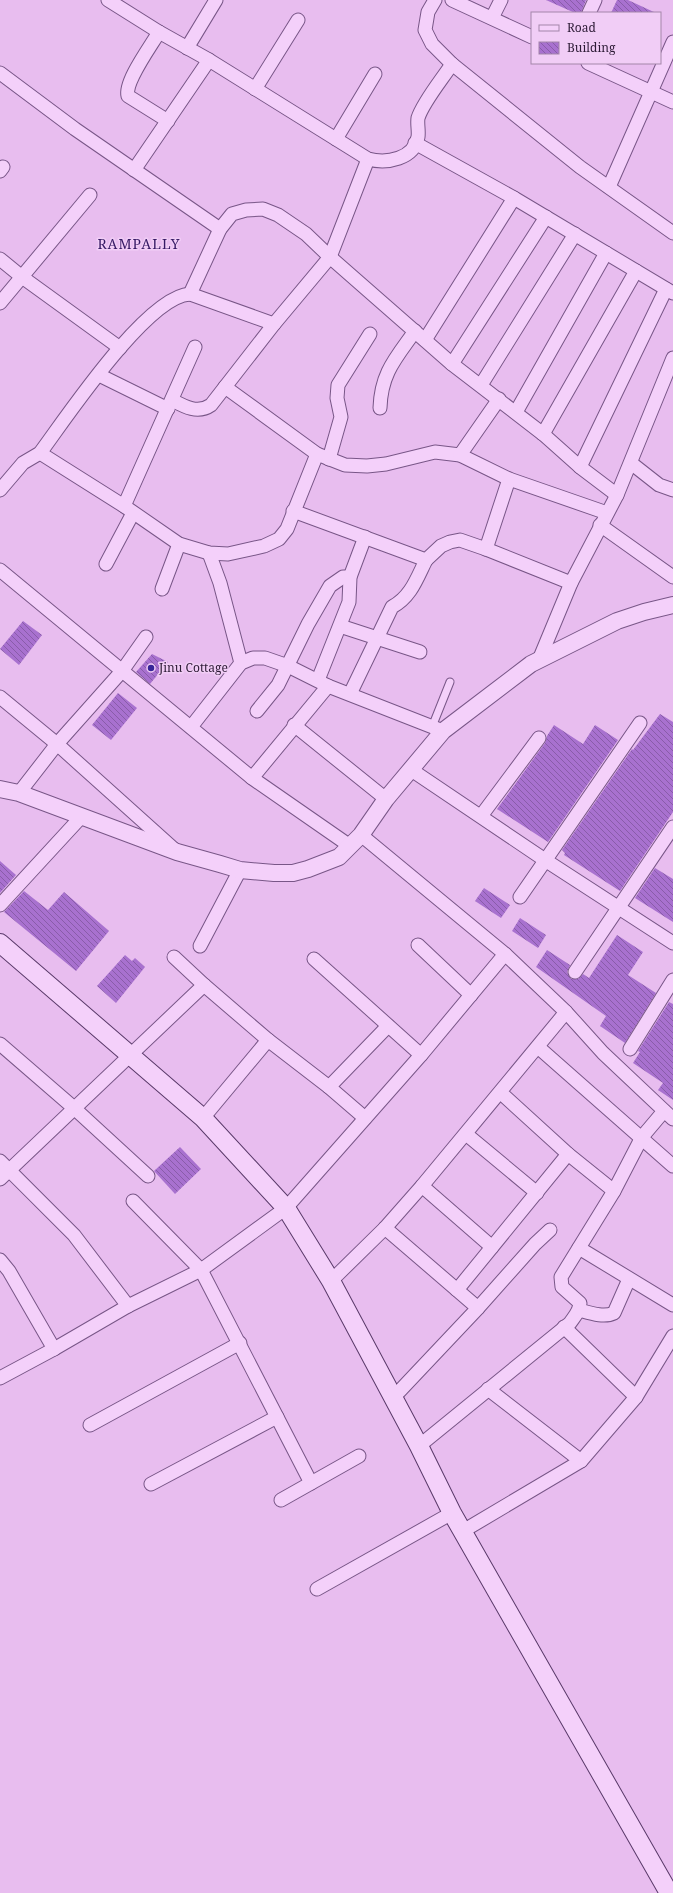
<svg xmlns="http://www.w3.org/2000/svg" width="673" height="1893" viewBox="0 0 673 1893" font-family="'Noto Serif',serif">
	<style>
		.building { fill: url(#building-back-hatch) }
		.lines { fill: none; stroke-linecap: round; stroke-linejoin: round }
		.service-casing { stroke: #785687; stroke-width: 9 }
		.minor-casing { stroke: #785687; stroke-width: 15 }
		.tertiary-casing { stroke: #785687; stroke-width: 18 }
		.secondary-casing { stroke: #593969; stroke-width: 20 }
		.service { stroke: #f4d0fa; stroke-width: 7 }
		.minor { stroke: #f4d0fa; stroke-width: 13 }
		.tertiary { stroke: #f4d0fa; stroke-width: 16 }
		.secondary { stroke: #f4d0fa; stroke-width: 18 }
		.poi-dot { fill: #362498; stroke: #f1cdf6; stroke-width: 1.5 }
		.labels { text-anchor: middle; stroke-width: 3; stroke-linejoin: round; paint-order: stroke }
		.poi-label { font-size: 12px; fill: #2d1b36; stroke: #f1cdf6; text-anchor: start }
		.quarter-label { font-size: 14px; letter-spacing: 1px; fill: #351964; stroke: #f1cdf6 }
	</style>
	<defs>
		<pattern id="building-back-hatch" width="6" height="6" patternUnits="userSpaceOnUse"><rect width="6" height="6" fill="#a871cf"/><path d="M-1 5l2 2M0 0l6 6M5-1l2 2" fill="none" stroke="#895ca9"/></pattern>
	</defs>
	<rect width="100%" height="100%" fill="#e8bdef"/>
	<g class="building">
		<path d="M546,0h40l-5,13h-6z"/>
		<path d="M617,0h11l28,13h-45z"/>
		<path d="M23,621l19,14 -23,30 -19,-16z"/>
		<path d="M152,654l16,8 -18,22 -14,-12z"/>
		<path d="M118,693l19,15 -26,32 -19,-15z"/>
		<path d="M660,714l13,8v90l-53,79 -56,-36 1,-2 -3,-3 70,-101 1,1z"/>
		<path d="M554,725l29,19 12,-19 23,15 -70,102 -51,-33 48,-66 2,-7z"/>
		<path d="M0,861l16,14 -16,18z"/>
		<path d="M655,868l18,11v43l-38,-24z"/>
		<path d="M484,888l26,17 -9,13 -26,-17z"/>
		<path d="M24,891l24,19 16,-18 45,39 -33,40 -72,-59z"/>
		<path d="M520,918l26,17 -8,13 -26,-17z"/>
		<path d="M617,935l26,17 -15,23 28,18 -31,50 -25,-17 6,-10 -70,-49 11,-17 23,15 -3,7 4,7h7l5,-5 6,4z"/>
		<path d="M125,955l7,6 3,-3 10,9 -29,36 -19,-17z"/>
		<path d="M669,1002l4,2v96l-15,-10 5,-7 -30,-20 7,-11 -2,-1z"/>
		<path d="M180,1147l21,22 -26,25 -21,-23z"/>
	</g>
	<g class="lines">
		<g class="service-casing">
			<path id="service" d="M432,727l18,-45"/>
		</g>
		<g class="minor-casing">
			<g id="minor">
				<path d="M108,0l51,32 50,28 159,99c19,5 46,0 50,-22 1,-6 -1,-13 0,-19 5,-16 25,-40 34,-54"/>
				<path d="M435,0l-7,12 -3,18 7,14 20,20 128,103 93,66"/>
				<path d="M452,0l80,37"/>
				<path d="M589,13l6,-13"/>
				<path d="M492,18l9,-18"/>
				<path d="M159,32c-8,14 -35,50 -31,64l40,25"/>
				<path d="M187,48l29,-48"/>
				<path d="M588,63l85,39"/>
				<path d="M0,73l75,56 145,100"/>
				<path d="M255,89l43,-69"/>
				<path d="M336,139l39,-65"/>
				<path d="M415,143l99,55 159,95"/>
				<path d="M134,170l75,-110"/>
				<path d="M0,171l3,-4"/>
				<path d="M609,187l64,-145"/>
				<path d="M0,259l22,18 98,71"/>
				<path d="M190,294l30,-65 12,-15 14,-4 17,-1 15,6 28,19 24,23 122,107 91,70 37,33 37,28"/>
				<path d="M0,303l90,-108"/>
				<path d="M425,340l89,-142"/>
				<path d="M452,364l94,-147"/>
				<path d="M99,375l69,34"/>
				<path d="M481,385l94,-151"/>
				<path d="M225,387l92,67 28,11 22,1 19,-2 49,-12 25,3 49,24 98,34"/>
				<path d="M172,400c13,7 26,14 39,5l63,-81 56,-67 38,-98"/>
				<path d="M380,408c1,-35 16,-50 35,-77"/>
				<path d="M516,412l90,-159"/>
				<path d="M543,434l93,-163"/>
				<path d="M40,453l84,53 55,38 30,9 19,1 36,-8 15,-7 8,-10 30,-75"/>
				<path d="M460,455l39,-56"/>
				<path d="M329,459l12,-42 -4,-19 1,-13 32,-51"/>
				<path d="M631,463l28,22 14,5"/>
				<path d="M580,467l86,-178"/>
				<path d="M0,490l23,-27 17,-10c26,-35 107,-157 150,-159l84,30"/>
				<path d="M124,506l71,-159"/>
				<path d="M293,511l133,49 15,-14 9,-4 10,-2 26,9 85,34"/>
				<path d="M600,525l73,52"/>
				<path d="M486,549l23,-70"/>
				<path d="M209,553l11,30 21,80"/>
				<path d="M106,564l27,-51"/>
				<path d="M0,570l252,208 98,68"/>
				<path d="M162,589l17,-45"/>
				<path d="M340,626l80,26"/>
				<path d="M539,660l32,-77 46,-88 56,-137"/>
				<path d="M318,680l31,-78 1,-25 15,-40"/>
				<path d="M350,694l42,-87c19,-10 25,-29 34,-47"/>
				<path d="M0,697l57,47 118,106"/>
				<path d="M257,711l21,-26 30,-61 22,-38 13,-9h7"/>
				<path d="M294,725l92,74"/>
				<path d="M191,727l50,-64 12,-5h12l23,8 40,20 115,45"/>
				<path d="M410,769l135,91 128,83"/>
				<path d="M252,778l76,-92"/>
				<path d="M19,793l38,-49 65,-73 24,-34"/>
				<path d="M481,816l58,-78"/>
				<path d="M361,835l144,119 61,58 37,41 70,66"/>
				<path d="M520,897l120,-174"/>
				<path d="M0,905l82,-89"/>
				<path d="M418,945l53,50"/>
				<path d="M200,946l40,-76"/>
				<path d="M174,957l30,28 64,55"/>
				<path d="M314,959l107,96"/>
				<path d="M575,972l98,-145"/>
				<path d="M0,1044l74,64 74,68"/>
				<path d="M538,1047l135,119"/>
				<path d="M630,1049l43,-69"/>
				<path d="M329,1087l59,-61"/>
				<path d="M501,1093l67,61 46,37"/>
				<path d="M203,1118l65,-78 61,47 36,31"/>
				<path d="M466,1134l71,59"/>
				<path d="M0,1161l74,74 54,71"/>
				<path d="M0,1179l204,-194"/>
				<path d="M422,1186l70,61"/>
				<path d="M133,1201l68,69 110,213"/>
				<path d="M385,1228l93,80 57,-64 15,-14"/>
				<path d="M579,1248l94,57"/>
				<path d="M0,1260l9,11 45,78"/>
				<path d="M331,1281l54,-53 37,-42 144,-174"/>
				<path d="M457,1290l111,-136"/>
				<path d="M579,1310c11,3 25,8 35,3l15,-34"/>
				<path d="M564,1327l72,70"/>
				<path d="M0,1378l54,-29 74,-43 73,-36 85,-62 135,-153 84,-101"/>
				<path d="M488,1389l93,72"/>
				<path d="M393,1398l85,-90"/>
				<path d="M90,1425l150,-82"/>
				<path d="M419,1446l151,-123c4,-6 10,-12 10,-20l-18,-16 -1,-10 53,-86 28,-54 22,-26"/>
				<path d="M151,1484l126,-67"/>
				<path d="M281,1500l78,-44"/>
				<path d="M463,1531l118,-70 55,-64 37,-61"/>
				<path d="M317,1589l135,-76"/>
			</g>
		</g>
		<g class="tertiary-casing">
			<path id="tertiary" d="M0,789l19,4 158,59 43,12 20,6 34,3h19l15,-4 31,-12 22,-22 25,-36 57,-68 88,-67 86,-43 27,-9 29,-7"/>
		</g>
		<g class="secondary-casing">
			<path id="secondary" d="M0,943l203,175 83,90 45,73 88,165 33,67 217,380"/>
		</g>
		<use href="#service" class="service"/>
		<use href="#minor" class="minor"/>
		<use href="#tertiary" class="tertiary"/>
		<use href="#secondary" class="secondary"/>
	</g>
	<circle class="poi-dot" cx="151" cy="668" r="4"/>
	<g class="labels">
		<g class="poi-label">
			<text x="159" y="672">Jinu Cottage</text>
		</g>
		<g class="quarter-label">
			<text x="139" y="249">RAMPALLY</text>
		</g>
	</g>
	<rect x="531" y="12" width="130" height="52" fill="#f1cdf6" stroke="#a386a9"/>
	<rect x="539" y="25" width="20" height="6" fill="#f4d0fa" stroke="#a386a9"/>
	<text x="567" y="32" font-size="12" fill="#2d1b36">Road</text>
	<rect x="539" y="42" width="20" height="12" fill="url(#building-back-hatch)" stroke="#a386a9"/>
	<text x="567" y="52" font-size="12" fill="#2d1b36">Building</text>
</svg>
